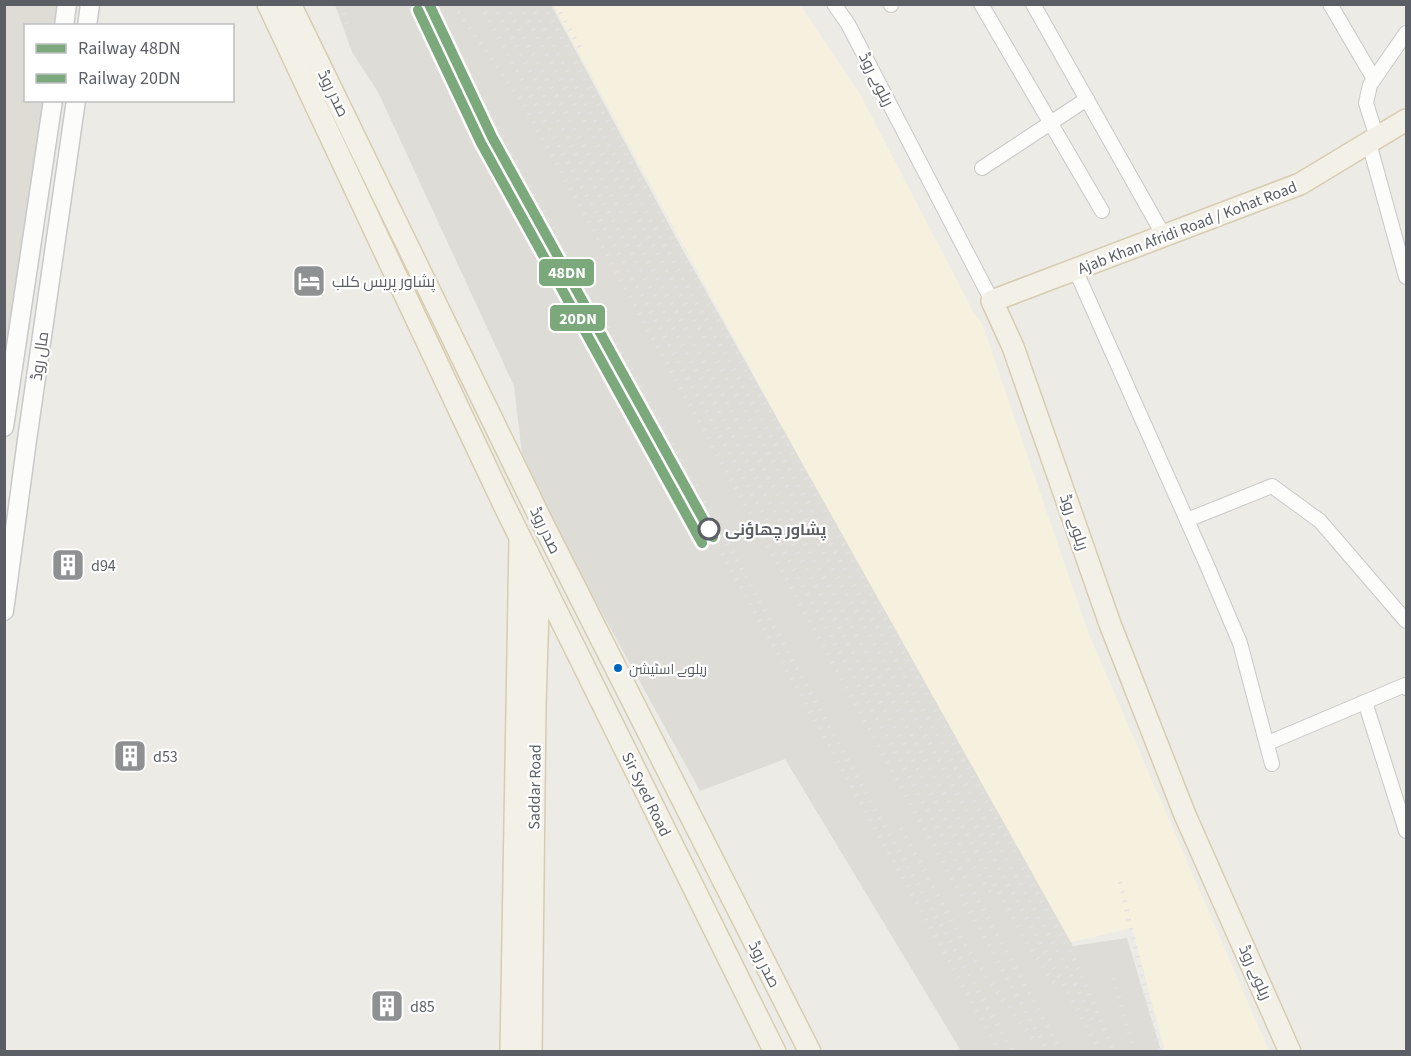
<svg xmlns="http://www.w3.org/2000/svg" width="1411" height="1056" viewBox="0 0 1411 1056" font-family="'Source Sans 3',Cairo,sans-serif">
	<style>
		.commercial { fill: #f6f1de }
		.industrial { fill: #dddcd7 }
		.education { fill: #dedcd5 }
		.lines { fill: none; stroke-linecap: round; stroke-linejoin: round }
		.street-casing { stroke: #c8c8c7; stroke-width: 16 }
		.secondary-casing { stroke: #c8c9c8; stroke-width: 21 }
		.primary-casing { stroke: #d7ccb1; stroke-width: 24 }
		.street { stroke: #fcfcfb; stroke-width: 14 }
		.secondary { stroke: #fcfcfb; stroke-width: 18 }
		.primary { stroke: #f3f1e7; stroke-width: 21 }
		.rail { stroke: #e3e2e3; stroke-width: 4.5; stroke-dasharray: 1.5 8; stroke-linecap: butt }
		.rail-1-casing { stroke: #fff; stroke-width: 15 }
		.rail-2-casing { stroke: #fff; stroke-width: 15 }
		.rail-1 { stroke: #7ba97c; stroke-width: 10 }
		.rail-2 { stroke: #7ba97c; stroke-width: 10 }
		.stop-dot { fill: #fff; stroke: #5b5f65; stroke-width: 3 }
		.bus-dot { fill: #0065bd; stroke: #fff; stroke-width: 2 }
		.labels { text-anchor: middle; stroke-width: 4.5; stroke-linejoin: round; paint-order: stroke }
		.bus-label { font-size: 14px; fill: #5b5f65; stroke: #fff; text-anchor: start }
		.street-label { font-size: 16px; fill: #5b5f65; stroke: #fff }
		.poi-label { font-size: 16px; fill: #5b5f65; stroke: #fff; text-anchor: start }
		.stop-label { font-size: 16px; font-weight: bold; fill: #5b5f65; stroke: #fff; text-anchor: start }
		.line-badge { stroke: #fff; stroke-width: 2 }
		.badge-label { font-size: 16px; text-anchor: middle; font-weight: bold; fill: #fff }
	</style>
	<rect width="100%" height="100%" fill="#ecebe6"/>
	<path class="commercial" d="M553,5h247l60,89 114,219 8,10 106,309 181,419h-104l-33,-123 -69,16z"/>
	<path class="industrial" d="M335,5h216l130,242 392,699 54,-8 34,113h-200l-176,-292 -85,32 -176,-320 -10,-85 -136,-294 -26,-40z"/>
	<path class="education" d="M5,5h62l-3,20 -38,1v74l27,1 -48,326z"/>
	<g class="lines">
		<g class="street-casing">
			<g id="street">
				<path d="M834,4l14,20 144,277"/>
				<path d="M981,4l121,207"/>
				<path d="M1033,4l131,232"/>
				<path d="M1330,4l44,75"/>
				<path d="M891,5v-1"/>
				<path d="M1377,138l-11,-35 4,-18 36,-52"/>
				<path d="M1369,143l37,134"/>
				<path d="M982,168l105,-69"/>
				<path d="M1075,269l131,294 34,80 32,121"/>
				<path d="M1187,520l85,-34 48,35 86,100"/>
				<path d="M1365,702l41,129"/>
				<path d="M1268,743l137,-58 1,3"/>
			</g>
		</g>
		<g class="secondary-casing">
			<g id="secondary">
				<path d="M64,26l3,-22"/>
				<path d="M87,26l3,-22"/>
				<path d="M4,427l49,-327"/>
				<path d="M4,611l23,-171 49,-340"/>
			</g>
		</g>
		<g class="primary-casing">
			<g id="primary">
				<path d="M268,4l236,501 271,547"/>
				<path d="M290,4l252,518 268,530"/>
				<path d="M511,1052l9,-513"/>
				<path d="M531,1052l4,-347 4,-128"/>
				<path d="M1290,1052l-105,-237 -75,-191 -97,-277 -21,-46 308,-117 106,-64"/>
			</g>
		</g>
		<use href="#street" class="street"/>
		<use href="#secondary" class="secondary"/>
		<use href="#primary" class="primary"/>
		<g class="rail">
			<path d="M341,4l6,20"/>
			<path d="M453,4l70,99 525,949"/>
			<path d="M480,4l582,1048"/>
			<path d="M493,4l469,845 32,49"/>
			<path d="M505,4l520,935 32,48"/>
			<path d="M519,4l582,1048"/>
			<path d="M530,4l541,971 23,49"/>
			<path d="M543,4l531,955 40,93"/>
			<path d="M556,4l27,50"/>
			<path d="M442,28l425,767 146,257"/>
			<path d="M713,537l287,515"/>
			<path d="M901,828l65,119 25,37 43,56"/>
			<path d="M1120,882l40,170"/>
			<path d="M1113,978l22,74"/>
		</g>
		<g class="rail-1-casing">
			<path id="rail-1" d="M429,4l63,133 221,400"/>
		</g>
		<g class="rail-2-casing">
			<path id="rail-2" d="M418,10l63,133 221,400"/>
		</g>
		<use href="#rail-1" class="rail-1"/>
		<use href="#rail-2" class="rail-2"/>
	</g>
	<defs>
		<g id="hotel-square" transform="scale(1.725)"><rect x="-9" y="-9" width="18" height="18" rx="4" fill="#8e9092" stroke="#fff"/><path d="M-6-4.5h1.5V1H6V5H4.5V3h-9V5H-6ZM-4 0a1.8 1.8 0 1 1 3.6 0ZM.5 0V-2.5h3Q6-2.5 6 0Z" fill="#fff"/></g>
		<g id="building-square" transform="scale(1.725)"><rect x="-9" y="-9" width="18" height="18" rx="4" fill="#8e9092" stroke="#fff"/><path d="M-4-6H4V6H1V3H-1V6H-4ZM-2.5-4.3h1.7v1.8h-1.7ZM.8-4.3h1.7v1.8H.8ZM-2.5-1h1.7V.8h-1.7ZM.8-1h1.7V.8H.8Z" fill="#fff"/></g>
	</defs>
	<g fill-rule="evenodd">
		<use href="#hotel-square" x="309" y="281"/>
		<use href="#building-square" x="68" y="565"/>
		<use href="#building-square" x="130" y="756"/>
		<use href="#building-square" x="387" y="1006"/>
	</g>
	<circle class="stop-dot" cx="709" cy="529" r="10"/>
	<circle class="bus-dot" cx="618" cy="668" r="5"/>
	<g class="labels">
		<g class="bus-label">
			<text x="629" y="674">ریلوے اسٹیشن</text>
		</g>
		<g class="street-label">
			<text transform="translate(877 79) rotate(63)" y="6">ریلوے روڈ</text>
			<text transform="translate(334 93) rotate(64)" y="6">صدر روڈ</text>
			<text transform="translate(1187 227) rotate(-21)" y="6">Ajab Khan Afridi Road / Kohat Road</text>
			<text transform="translate(39 356) rotate(-82)" y="6">مال روڈ</text>
			<text transform="translate(1075 522) rotate(71)" y="6">ریلوے روڈ</text>
			<text transform="translate(546 530) rotate(64)" y="6">صدر روڈ</text>
			<text transform="translate(534 787) rotate(-89)" y="6">Saddar Road</text>
			<text transform="translate(647 794) rotate(64)" y="6">Sir Syed Road</text>
			<text transform="translate(765 964) rotate(63)" y="6">صدر روڈ</text>
			<text transform="translate(1256 972) rotate(66)" y="6">ریلوے روڈ</text>
		</g>
		<g class="poi-label">
			<text x="332" y="287">پشاور پریس کلب</text>
			<text x="91" y="571">d94</text>
			<text x="153" y="762">d53</text>
			<text x="410" y="1012">d85</text>
		</g>
		<g class="stop-label">
			<text x="725" y="535">پشاور چھاؤنی</text>
		</g>
	</g>
	<g class="line-badge">
		<rect x="538" y="258" width="57" height="29" rx="6" fill="#7ba97c"/>
		<rect x="549" y="304" width="57" height="28" rx="6" fill="#7ba97c"/>
	</g>
	<g class="badge-label">
		<text x="567" y="278">48DN</text>
		<text x="578" y="324">20DN</text>
	</g>
	<rect width="1411" height="1056" fill="none" stroke="#5b5f65" stroke-width="12"/>
	<rect x="24" y="24" width="210" height="78" fill="#ffffff" stroke="#bdbfc1" stroke-width="1.5"/>
	<rect x="36" y="44" width="30" height="9" fill="#7ba97c" stroke="#bdbfc1" stroke-width="1.5"/>
	<text x="78" y="54" font-size="18" fill="#5b5f65">Railway 48DN</text>
	<rect x="36" y="74" width="30" height="9" fill="#7ba97c" stroke="#bdbfc1" stroke-width="1.5"/>
	<text x="78" y="84" font-size="18" fill="#5b5f65">Railway 20DN</text>
</svg>
